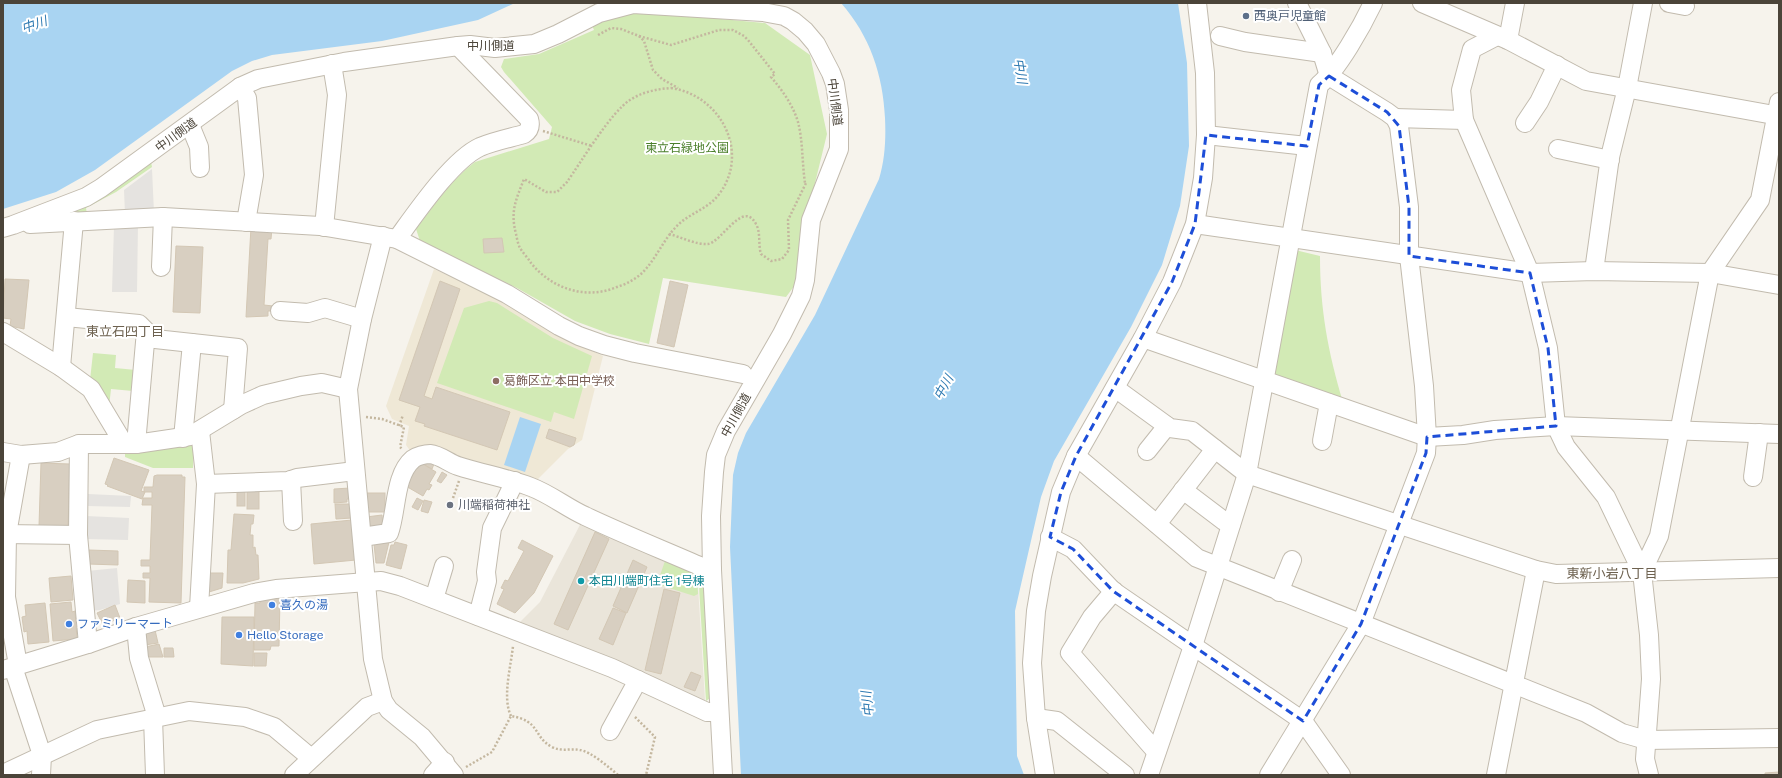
<svg xmlns="http://www.w3.org/2000/svg" width="1782" height="778" viewBox="0 0 1782 778" font-family="'Public Sans','Noto Sans JP',sans-serif">
	<style>
		.residential { fill: #eae5da }
		.education { fill: #efe8d6 }
		.green { fill: #d2eab5 }
		.parking { fill: #e5e3e0 }
		.water { fill: #a9d4f2 }
		.building { fill: #d8cfc1; stroke: #d3c7b4 }
		.lines { fill: none; stroke-linecap: round; stroke-linejoin: round }
		.minor-casing { stroke: #c2bbae; stroke-width: 20 }
		.path { stroke: #c4b79f; stroke-width: 2.5; stroke-dasharray: 2 2; stroke-linecap: butt }
		.minor { stroke: #fff; stroke-width: 18 }
		.marked { fill: none; stroke: #1d4ed8; stroke-width: 3; stroke-dasharray: 8 5; stroke-linejoin: round }
		.service-dot { fill: #5c6f8a; stroke: #fff; stroke-width: 1.5 }
		.education-dot { fill: #8d6e63; stroke: #fff; stroke-width: 1.5 }
		.worship-dot { fill: #6b7280; stroke: #fff; stroke-width: 1.5 }
		.culture-dot { fill: #0f9aa8; stroke: #fff; stroke-width: 1.5 }
		.shop-dot { fill: #3f7fe0; stroke: #fff; stroke-width: 1.5 }
		.labels { text-anchor: middle; stroke-width: 4; stroke-linejoin: round; paint-order: stroke }
		.service-label { font-size: 12px; fill: #4e5e75; stroke: #fff; text-anchor: start }
		.street-label { font-size: 12px; fill: #4b4439; stroke: #fff }
		.park-label { font-size: 12px; fill: #4a7f2a; stroke: #fff }
		.education-label { font-size: 12px; fill: #785e54; stroke: #fff; text-anchor: start }
		.worship-label { font-size: 12px; fill: #5b616d; stroke: #fff; text-anchor: start }
		.culture-label { font-size: 12px; fill: #0d838f; stroke: #fff; text-anchor: start }
		.shop-label { font-size: 12px; fill: #366cbe; stroke: #fff; text-anchor: start }
		.water-label { font-size: 13px; font-style: italic; fill: #2e7ab2; stroke: #fff }
		.neighbourhood-label { font-size: 13px; fill: #6e6250; stroke: #fff }
	</style>
	<rect width="100%" height="100%" fill="#f6f3ec"/>
	<path class="residential" d="M582,521l115,49 8,130 -12,-1 -175,-75 22,-22z"/>
	<path class="education" d="M434,269l64,29 56,35 49,23 -21,84 -14,9 -33,33 -124,-30 -5,-7 3,-19 -17,-7 -6,-13z"/>
	<g class="green">
		<path d="M637,13l42,2 86,8 45,32 17,79 -24,98 -8,53 -9,12 -123,-19 -14,66 -39,-10 -35,-13 -58,-33 -97,-47 -4,-12c18,-23 35,-49 59,-67l74,-23 3,-12 -48,-55 -3,-5 3,-8 35,-5 55,-24 -3,-7 23,-8z"/>
		<path d="M151,162l1,5 -36,25 -30,16 1,6 -42,3z"/>
		<path d="M1295,250l25,6c0,53 8,96 23,146l-72,-23z"/>
		<path d="M489,301l8,2 56,35 39,18 -18,63 -20,-7 -3,10 -114,-39 27,-75z"/>
		<path d="M93,353l23,2 -1,13 21,2 -3,21 -22,-2 -2,18 -19,-27z"/>
		<path d="M189,443h5l-1,25h-40l-28,-11v-3z"/>
		<path d="M666,558l31,13 1,23 -4,2 -37,-12z"/>
		<path d="M698,570l8,6 7,120 -7,5z"/>
	</g>
	<g class="parking">
		<path d="M152,169l2,44 -29,1 -1,-24z"/>
		<path d="M138,224l-1,68h-25l2,-66z"/>
		<path d="M88,494l43,2 -1,11 -43,-1z"/>
		<path d="M86,516l43,2 -1,22 -42,-1z"/>
		<path d="M117,568l3,36 -20,6 -10,1 -3,-40z"/>
	</g>
	<g class="water">
		<path d="M3,3h512l-37,17 -96,21 -110,14 -20,6 -20,10 -137,99 -39,22 -53,17z"/>
		<path d="M841,3h337l9,60 2,83 -9,60 -18,59 -31,62 -77,134 -13,36 -26,114 2,145 7,19h-283l-11,-228 3,-72 5,-22 8,-20 69,-118 64,-136c6,-20 7,-40 6,-61 -2,-43 -15,-82 -44,-115z"/>
		<path d="M520,417l21,7 -16,48 -21,-7z"/>
	</g>
	<g class="building">
		<path d="M251,227l21,1 -1,11h-3l-4,66 9,1v5h-5v5l-22,1z"/>
		<path d="M502,238l2,14 -20,1 -1,-14z"/>
		<path d="M176,246l27,1 -3,66 -27,-1z"/>
		<path d="M5,279l24,1 -5,49 -14,-3 1,-7 -8,-1z"/>
		<path d="M440,281l20,8 -36,107 8,3 4,-12 74,25 -13,38 -73,-24 1,-2 -10,-3 5,-14 -21,-7z"/>
		<path d="M670,281l18,4 -14,62 -17,-4z"/>
		<path d="M549,429l27,9 -2,7 -4,2 -24,-9z"/>
		<path d="M114,458l35,12 -8,21 4,1 -3,7 -35,-13 1,-1 -3,-1z"/>
		<path d="M426,460l8,4 -2,5 -9,-5z"/>
		<path d="M418,461l18,11 -7,12 3,1 -3,5 -2,-1 -4,7 -19,-11z"/>
		<path d="M41,463l29,1 -2,63 -29,-1z"/>
		<path d="M442,472l5,3 -6,8 -4,-2z"/>
		<path d="M157,475h25v2h3l-4,126 -32,-1 1,-24h-7v-5h7v-7h-9v-6h9l2,-55h-10l1,-7h9v-6h-8v-5h9l1,-11z"/>
		<rect x="247" y="488" width="12" height="21"/>
		<path d="M350,488l1,11h-4v3l-13,1v-14z"/>
		<rect x="237" y="489" width="8" height="17"/>
		<rect x="366" y="493" width="19" height="19"/>
		<path d="M417,498l6,3 -5,9 -6,-3z"/>
		<path d="M424,500l8,2 -4,11 -7,-2z"/>
		<path d="M335,504h17v14l-16,1z"/>
		<path d="M234,514l20,1 -1,9h-2l-1,11h3v13l2,-1 1,8h2l1,24 -16,4h-16l1,-33h3z"/>
		<path d="M382,515l1,12 -16,1 -1,-11z"/>
		<path d="M352,520l4,40 -42,4 -3,-40z"/>
		<path d="M595,532l14,7 -41,91 -14,-6z"/>
		<path d="M522,540l31,16 -19,37 -19,20 -18,-9 7,-15 -3,-1 4,-8 3,1 16,-30 -6,-3z"/>
		<path d="M389,542l-5,21h-8l-2,-19z"/>
		<path d="M395,542l12,3 -6,24 -15,-4 5,-20h3z"/>
		<path d="M89,550l29,1v14l-30,-1z"/>
		<path d="M633,560l14,7 -20,46 -14,-7z"/>
		<path d="M209,573h14l-1,15 -13,4z"/>
		<path d="M71,576l2,24 -22,2 -2,-24z"/>
		<path d="M128,580l17,1v22l-18,-1z"/>
		<path d="M664,589l16,4 -19,81 -16,-4z"/>
		<path d="M280,597l-1,49h-8l-1,4h-16l1,-47h5v-2l7,-2z"/>
		<path d="M71,602l1,10 3,-1 2,28 -24,2 -3,-37z"/>
		<path d="M45,603l4,39 -21,2 -1,-13 -3,1 -2,-15 4,-1 -1,-11z"/>
		<path d="M115,605l5,13 -17,7 -6,-12z"/>
		<path d="M613,608l13,5 -13,32 -14,-6z"/>
		<path d="M222,617h32l-1,49 -32,-2z"/>
		<path d="M155,630l3,13 -13,2v-13z"/>
		<path d="M159,644l4,13h-15l-3,-10z"/>
		<path d="M164,648h9l1,9h-10z"/>
		<path d="M254,653h13l-1,13h-12z"/>
		<path d="M691,672l10,4 -6,15 -11,-4z"/>
		<path d="M1779,772v3h-14v-2z"/>
	</g>
	<g class="lines">
		<g class="minor-casing">
			<g id="minor">
				<path d="M1422,3l86,37 78,41 193,35"/>
				<path d="M1669,3l16,3"/>
				<path d="M1220,36l25,6 77,11"/>
				<path d="M1508,40l7,-37"/>
				<path d="M240,87l7,11 7,77 -8,47"/>
				<path d="M1395,118l69,2 -3,-30 11,-41 25,-13"/>
				<path d="M1464,120l66,153 18,75 8,78 10,21 40,50 36,75"/>
				<path d="M1525,123l14,-21 18,-37"/>
				<path d="M190,125l9,22 1,21"/>
				<path d="M1206,135l101,11"/>
				<path d="M1558,149l52,11"/>
				<path d="M30,224l133,-7 157,9 77,13 110,55 52,32 20,10 25,9 31,8 108,21"/>
				<path d="M1195,224l335,49 64,-2 116,2 69,12"/>
				<path d="M324,227l13,-132 -5,-31"/>
				<path d="M3,228l10,-3 73,-28 15,-9 139,-101 18,-8 86,-17 114,-16 12,-1 25,3 39,-4 24,-10 41,-21 34,-9 130,8 21,4 9,5 12,10 11,13 15,29 4,11 4,26v39l-28,71 -6,60 -4,16 -19,38 -56,97 -10,24 -2,17 -3,44 1,54 11,205"/>
				<path d="M383,236l-21,83 -14,70 25,270 10,42 6,9 33,27 32,38"/>
				<path d="M397,239c19,-26 55,-79 83,-92 14,-6 30,-9 44,-13 6,-4 7,-8 5,-15l-71,-73"/>
				<path d="M161,267l2,-50"/>
				<path d="M1594,271l16,-114 17,-69 16,-85"/>
				<path d="M280,311l28,2 17,-5 37,11"/>
				<path d="M66,317l73,7 7,7 -10,113"/>
				<path d="M3,332l58,35 30,22 33,55"/>
				<path d="M146,338l92,10 -5,62"/>
				<path d="M1143,338l284,99 36,-2 32,-5 61,-4 223,8"/>
				<path d="M61,367l13,-146"/>
				<path d="M1115,388l55,40 22,3 55,43 289,96 20,4 223,-6"/>
				<path d="M183,438l9,-95"/>
				<path d="M1322,441l7,-38"/>
				<path d="M79,444l-1,91 10,109"/>
				<path d="M1147,451l20,-25"/>
				<path d="M3,452l18,3 37,-3 21,-8h57l54,-8 51,-31 22,-10 38,-9 21,-3 26,6"/>
				<path d="M1076,456l121,102 389,155 36,20 24,7 133,-2"/>
				<path d="M1753,477l6,-44"/>
				<path d="M291,480l2,41"/>
				<path d="M206,484l82,-3 9,-3 58,-7"/>
				<path d="M1183,490l41,31 7,3"/>
				<path d="M1157,524l58,-75"/>
				<path d="M3,534l75,1"/>
				<path d="M362,537l27,-4c8,-21 5,-58 24,-74 4,-3 12,-5 17,-5 10,1 19,9 28,12 25,8 49,12 73,21 19,7 36,21 54,29 38,18 78,34 117,51l10,3"/>
				<path d="M1050,537l23,12 40,42 190,130 38,54"/>
				<path d="M1114,591l-22,26 -22,36 83,95 4,2"/>
				<path d="M1279,592l13,-32"/>
				<path d="M434,599l10,-33"/>
				<path d="M199,608l7,-124 -6,-53"/>
				<path d="M478,616l9,-35 -1,-9 6,-44 23,-47"/>
				<path d="M136,627l3,31 18,59"/>
				<path d="M18,665l-12,-68 1,-63 14,-79"/>
				<path d="M13,667l29,88 -1,20"/>
				<path d="M3,670l85,-26 48,-17 118,-34 22,-4 91,-7 14,-1 19,5 212,82 95,44h12"/>
				<path d="M153,718l2,57"/>
				<path d="M1036,718l21,3 68,54"/>
				<path d="M610,731l28,-51"/>
				<path d="M3,774l94,-44 92,-19 56,6 29,10 37,31"/>
				<path d="M294,775l73,-68 16,-6"/>
				<path d="M433,775l12,-13"/>
				<path d="M1045,775l-9,-57 -4,-55 4,-52 6,-35 19,-84 15,-36 67,-118 29,-56 23,-58 8,-46 3,-43 -1,-62 -8,-70"/>
				<path d="M1149,775l44,-129 54,-172 72,-389c19,-16 43,-59 54,-82"/>
				<path d="M1269,775l92,-151 65,-171 1,-16 -3,-51 -15,-130v-49l-10,-81 -4,-8 -8,-6 -58,-36 -7,-23 -25,-50"/>
				<path d="M1496,775l40,-205"/>
				<path d="M1649,775l-4,-16 6,-80 -2,-44 -7,-63 17,-36 51,-263 50,-73 19,-98"/>
			</g>
		</g>
		<g class="path">
			<path d="M598,35l13,-7 10,1 18,7 5,5 9,29 9,9 16,9"/>
			<path d="M639,36l32,9 48,-15h14l11,6 4,4 27,34 -4,3c11,13 22,28 27,45 5,19 4,41 7,61"/>
			<path d="M671,88c49,7 79,63 49,105 -12,17 -32,20 -45,35 -13,14 -20,33 -34,46 -7,6 -15,10 -24,13 -31,13 -65,2 -86,-24 -3,-5 -8,-10 -11,-15 -2,-4 -3,-9 -4,-14 -6,-23 0,-34 8,-55l22,13h11l10,-10c14,-20 44,-70 63,-82 12,-8 27,-11 41,-12z"/>
			<path d="M543,131l49,15"/>
			<path d="M669,234c12,3 27,11 39,10 14,-2 35,-45 48,-20 5,9 2,21 5,30l10,7 11,-2 7,-9 -1,-30 18,-37"/>
			<path d="M366,417l16,2 22,8 -4,20 2,2"/>
			<path d="M399,426l4,-11"/>
			<path d="M453,498l6,-17"/>
			<path d="M511,716c-9,-18 0,-50 2,-70"/>
			<path d="M635,717l20,20 -9,38"/>
			<path d="M466,767l26,-15 19,-36c30,5 22,21 41,31 10,5 18,1 28,3 10,1 30,18 38,25"/>
		</g>
		<use href="#minor" class="minor"/>
	</g>
	<path class="marked" d="M1329,76l58,36 12,14 10,81v49l121,17 18,75 8,78 -129,11 -1,16 -65,171 -58,97 -190,-130 -40,-42 -23,-12 11,-45 15,-36 96,-174 23,-58 11,-89 101,11 12,-61z"/>
	<circle class="service-dot" cx="1246" cy="16" r="4"/>
	<circle class="education-dot" cx="496" cy="381" r="4"/>
	<circle class="worship-dot" cx="450" cy="505" r="4"/>
	<circle class="culture-dot" cx="581" cy="581" r="4"/>
	<g class="shop-dot">
		<circle cx="272" cy="605" r="4"/>
		<circle cx="69" cy="624" r="4"/>
		<circle cx="239" cy="635" r="4"/>
	</g>
	<g class="labels">
		<g class="service-label">
			<text x="1254" y="20">西奥戸児童館</text>
		</g>
		<g class="street-label">
			<text x="491" y="50">中川側道</text>
			<text transform="translate(835 102) rotate(83)" y="4">中川側道</text>
			<text transform="translate(176 135) rotate(-36)" y="4">中川側道</text>
			<text transform="translate(736 415) rotate(-61)" y="4">中川側道</text>
		</g>
		<g class="park-label">
			<text x="687" y="152">東立石緑地公園</text>
		</g>
		<g class="education-label">
			<text x="504" y="385">葛飾区立 本田中学校</text>
		</g>
		<g class="worship-label">
			<text x="458" y="509">川端稲荷神社</text>
		</g>
		<g class="culture-label">
			<text x="589" y="585">本田川端町住宅 1号棟</text>
		</g>
		<g class="shop-label">
			<text x="280" y="609">喜久の湯</text>
			<text x="77" y="628">ファミリーマート</text>
			<text x="247" y="639">Hello Storage</text>
		</g>
		<g class="water-label">
			<text transform="translate(34 24) rotate(-19)" y="5">中川</text>
			<text transform="translate(1021 71) rotate(81)" y="5">中川</text>
			<text transform="translate(943 387) rotate(-61)" y="5">中川</text>
			<text transform="translate(867 704) rotate(-97)" y="5">中川</text>
		</g>
		<g class="neighbourhood-label">
			<text x="125" y="336">東立石四丁目</text>
			<text x="1612" y="578">東新小岩八丁目</text>
		</g>
	</g>
	<rect width="1782" height="778" fill="none" stroke="#4b4439" stroke-width="8"/>
</svg>
